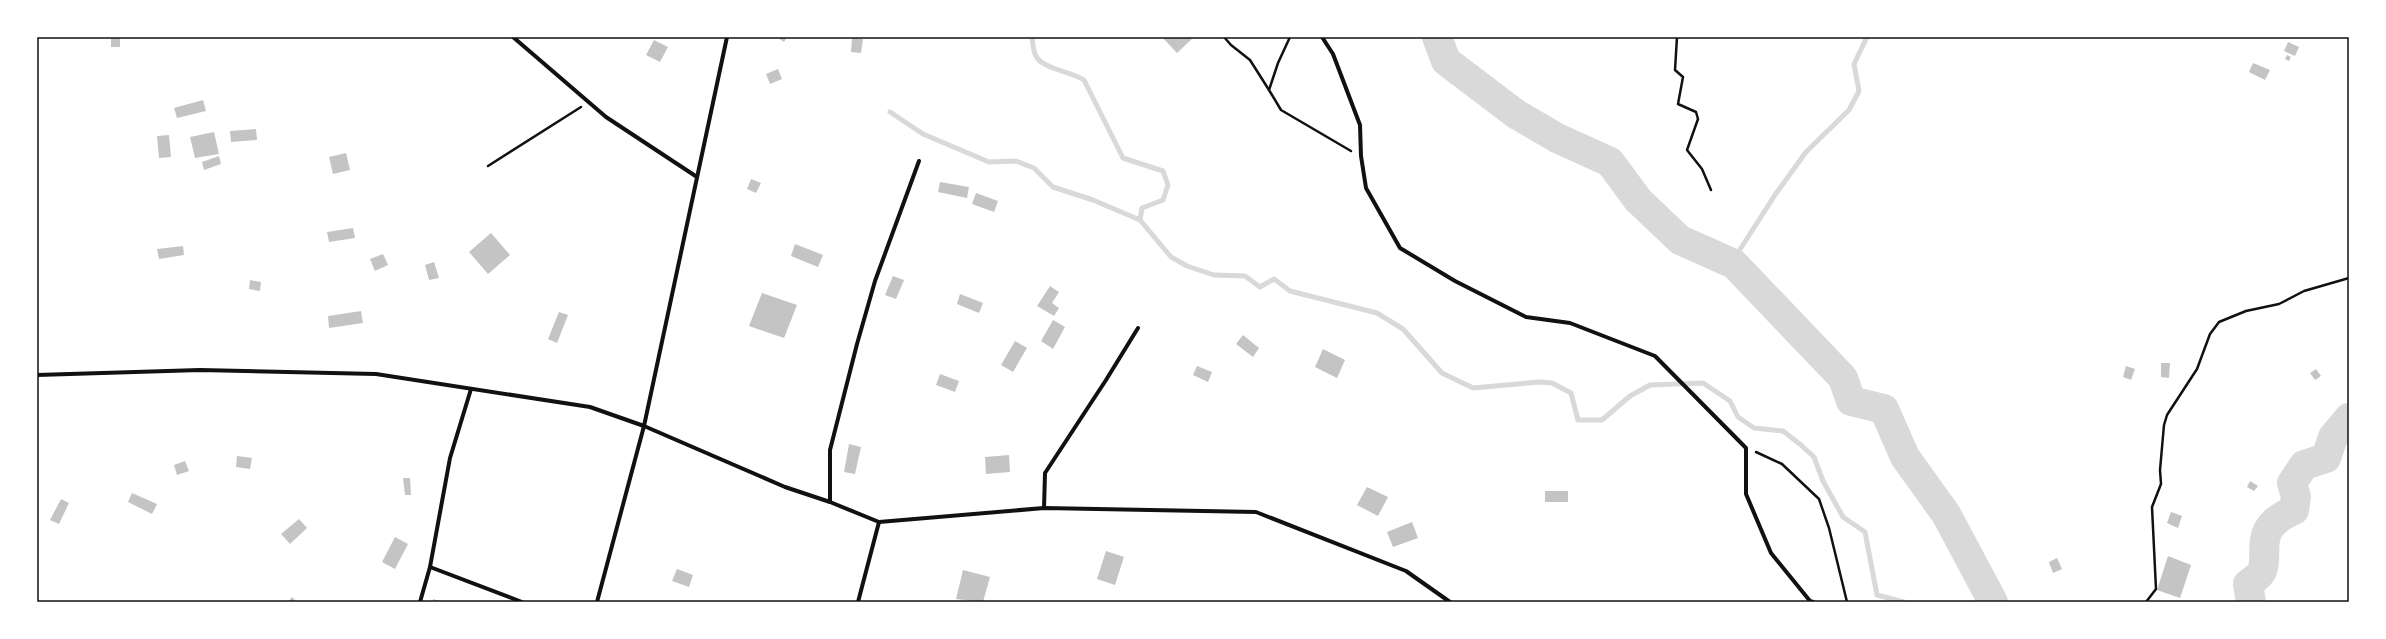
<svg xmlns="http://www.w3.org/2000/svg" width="2386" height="639" viewBox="0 0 2386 639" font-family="Montserrat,sans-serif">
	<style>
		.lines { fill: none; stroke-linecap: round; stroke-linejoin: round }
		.stream { stroke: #d9d9d9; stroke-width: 5 }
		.river { stroke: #d9d9d9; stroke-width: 30 }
		.building { fill: #c4c4c4 }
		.path { stroke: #111; stroke-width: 2.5 }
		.minor { stroke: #111; stroke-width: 4 }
		.neatline { fill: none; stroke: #111; stroke-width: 1.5 }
	</style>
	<rect width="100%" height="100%" fill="#fff"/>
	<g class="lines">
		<g class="stream">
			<path d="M1032,37c1,6 1,14 4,19 5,12 36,16 48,24l39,78 40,13 5,14 -5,15 -21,8 -2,12 31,37 16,9 27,9 31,1 15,11 14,-8 16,12 87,22 26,16 39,44 31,15 66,-6 13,1 19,10 7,27h24l28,-24 20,-11 53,-2 27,18 8,16 16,11 29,3 18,14 13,12 9,24 20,36 22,15 12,63 27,7"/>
			<path d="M890,112l33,22 66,28 27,-1 18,7 19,19 40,13 47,20"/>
			<path d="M1734,264l5,-13 36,-56 31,-43 43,-42 10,-19 -5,-27 13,-27"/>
		</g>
		<g class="river">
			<path d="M1437,37l9,24 70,53 41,24 53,24 28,38 42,40 54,24 109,114 8,23 33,8 21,48 41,57 47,88"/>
			<path d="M2251,602l-3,-18c4,-3 12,-8 14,-13 4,-10 1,-21 3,-31 2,-16 16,-24 29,-30l2,-13 -4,-14 12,-18 22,-7 7,-21 16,-19"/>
		</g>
	</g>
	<g class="building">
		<rect x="111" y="37" width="9" height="10"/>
		<path d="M777,37h10l-3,5z"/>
		<path d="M1162,37h32l-17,16z"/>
		<path d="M852,38l11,1 -2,14 -10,-1z"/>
		<path d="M654,40l14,7 -8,15 -14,-7z"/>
		<path d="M2288,42l11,5 -4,9 -11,-5z"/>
		<path d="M2287,55l4,2 -2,4 -4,-2z"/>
		<path d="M2253,63l17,7 -5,10 -16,-8z"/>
		<path d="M778,69l4,10 -12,5 -4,-10z"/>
		<path d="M203,100l3,11 -29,7 -3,-10z"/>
		<path d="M256,129l1,11 -26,2 -1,-11z"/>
		<path d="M214,132l5,22 -24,4 -5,-21z"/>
		<path d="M169,135l2,22 -12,1 -2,-22z"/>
		<path d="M346,153l4,17 -17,4 -4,-17z"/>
		<path d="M219,156l2,8 -17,6 -2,-8z"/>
		<path d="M751,179l10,4 -5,10 -9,-4z"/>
		<path d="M940,182l29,5 -2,11 -29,-6z"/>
		<path d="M976,193l22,8 -4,11 -22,-8z"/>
		<path d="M353,228l2,10 -26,4 -2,-10z"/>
		<path d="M491,233l19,22 -22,19 -19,-22z"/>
		<path d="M795,244l28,11 -5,12 -27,-11z"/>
		<path d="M183,246l1,9 -25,4 -2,-10z"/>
		<path d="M383,254l5,11 -13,6 -5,-12z"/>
		<path d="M434,262l5,16 -10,2 -4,-15z"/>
		<path d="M893,276l11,4 -8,19 -11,-4z"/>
		<path d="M250,280l11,2 -1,9 -11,-2z"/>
		<path d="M1050,286l9,6 -7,11 7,5 -5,8 -17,-10z"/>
		<path d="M762,293l35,12 -13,33 -35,-12z"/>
		<path d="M960,294l23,9 -4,10 -22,-9z"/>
		<path d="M361,311l2,12 -34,5 -1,-12z"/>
		<path d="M559,312l9,3 -11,28 -9,-4z"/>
		<path d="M1053,320l12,7 -12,22 -12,-8z"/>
		<path d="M1243,335l16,13 -6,9 -17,-13z"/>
		<path d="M1015,341l12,7 -14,24 -12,-7z"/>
		<path d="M1323,349l22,11 -8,18 -22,-11z"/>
		<path d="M2161,363h9l-1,15 -8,-1z"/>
		<path d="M1197,366l15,6 -4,10 -15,-7z"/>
		<path d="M2126,366l9,3 -4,11 -8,-3z"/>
		<path d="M2316,369l5,7 -6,4 -5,-7z"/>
		<path d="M940,374l19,7 -4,11 -19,-7z"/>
		<path d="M849,444l12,3 -6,27 -11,-2z"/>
		<path d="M1009,455l1,17 -24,2 -1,-17z"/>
		<path d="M237,456l15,2 -2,11 -14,-2z"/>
		<path d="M185,461l4,10 -12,4 -3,-10z"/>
		<path d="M403,478h7l1,17h-6z"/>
		<path d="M2250,481l8,5 -4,5 -7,-4z"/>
		<path d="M1367,487l21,10 -10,19 -21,-11z"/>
		<rect x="1545" y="491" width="23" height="11"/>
		<path d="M132,493l25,11 -5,10 -24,-12z"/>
		<path d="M61,499l8,4 -10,21 -9,-4z"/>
		<path d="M2171,512l11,4 -4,12 -11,-5z"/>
		<path d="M299,519l8,9 -17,16 -9,-10z"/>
		<path d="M1412,522l6,16 -25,9 -6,-15z"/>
		<path d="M395,537l13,7 -13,25 -13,-7z"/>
		<path d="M1106,551l18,6 -9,28 -18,-6z"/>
		<path d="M2168,556l23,9 -11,33 -23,-8z"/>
		<path d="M2057,558l5,11 -9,4 -4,-11z"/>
		<path d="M677,569l16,6 -4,12 -17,-6z"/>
		<path d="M963,570l27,7 -7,25 -27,-3z"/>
		<path d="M292,597l5,5h-9z"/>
		<path d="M433,599l10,3h-10z"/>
	</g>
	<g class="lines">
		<g class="path">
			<path d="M1224,37l7,8 19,15 19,30"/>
			<path d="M1290,37l-12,26 -9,27 12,20 70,41"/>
			<path d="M1677,37l-2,33 8,7 -5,27 18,8 2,7 -11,31 15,19 9,21"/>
			<path d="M488,166l93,-59"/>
			<path d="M1756,452l26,12 37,35 10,29 18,74"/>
			<path d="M2146,602l10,-13 -4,-82 9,-23 -1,-14 4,-45 3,-10 30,-46 13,-35 9,-12 27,-11 33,-7 25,-13 45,-13"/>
		</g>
		<g class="minor">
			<path d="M513,37l93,80 91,60"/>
			<path d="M1322,37l11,17 27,71 1,31 5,32 34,60 55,33 71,36 44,6 85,33 91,92v46l25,59 39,48 3,1"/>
			<path d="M37,375l163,-5 176,4 214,33 54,19 141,61 45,15 49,20 165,-14 212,4 150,59 44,31"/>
			<path d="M830,502v-52l27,-106 18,-63 44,-120"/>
			<path d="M1044,508l1,-35 61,-93 32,-52"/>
			<path d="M430,567l92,35"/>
			<path d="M420,602l10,-35 20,-109 21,-69"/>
			<path d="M597,602l47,-176 83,-389"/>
			<path d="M858,602l21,-80"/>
		</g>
	</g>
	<rect width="2386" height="639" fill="none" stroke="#ffffff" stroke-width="76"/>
	<rect x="38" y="38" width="2310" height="563" class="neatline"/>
</svg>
